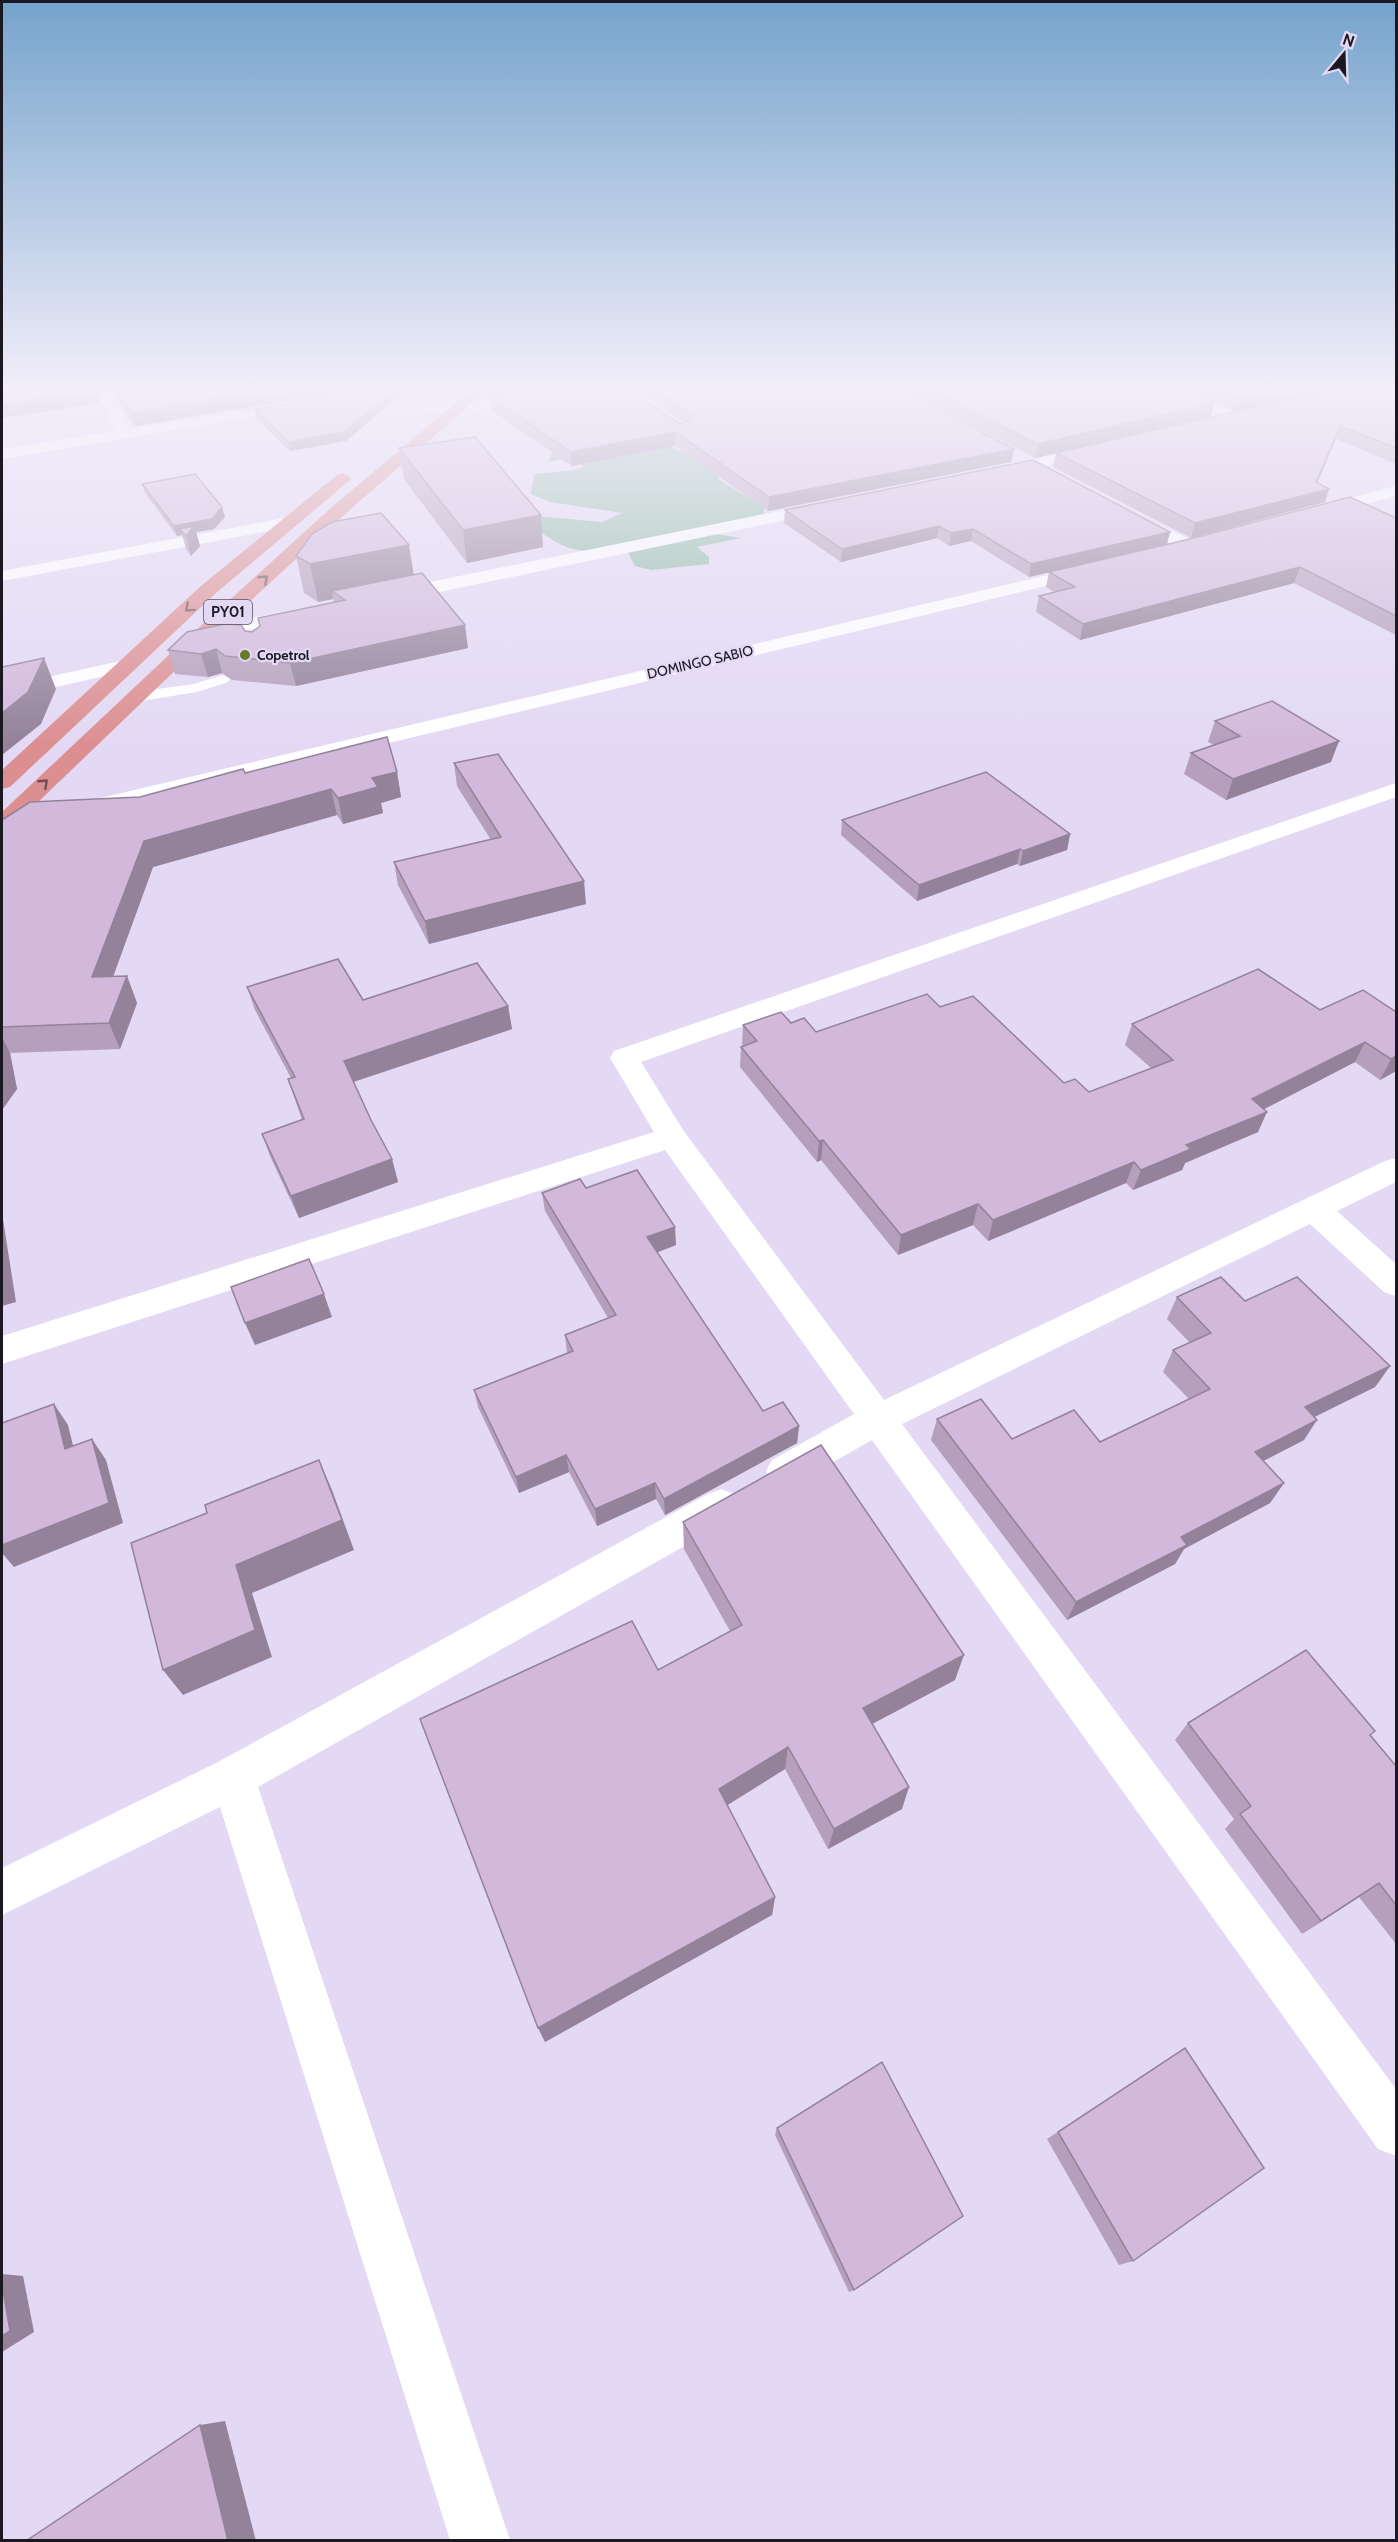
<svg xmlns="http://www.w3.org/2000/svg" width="1398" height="2542" viewBox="0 0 1398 2542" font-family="Cabin,sans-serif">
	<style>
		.forest { fill: #90baa4 }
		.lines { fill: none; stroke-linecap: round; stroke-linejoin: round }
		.lane { fill: #fff; fill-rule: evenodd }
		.street { fill: #fff; fill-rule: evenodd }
		.highway { fill: #dc8f91; fill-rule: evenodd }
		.wall { fill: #b59fbc }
		.shaded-wall { fill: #938299 }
		.building { fill: #d2b9db; stroke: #938299; stroke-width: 1.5 }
		.oneway { stroke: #724e53 }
		.poi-dot { fill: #697928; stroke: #e3d9f4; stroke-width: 2 }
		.labels { text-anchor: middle; stroke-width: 4.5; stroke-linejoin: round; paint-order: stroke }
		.far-poi-label { font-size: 14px; font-weight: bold; fill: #1c1821; stroke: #e3d9f4; text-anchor: start }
		.far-street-label { font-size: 14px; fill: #1c1821; stroke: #e3d9f4 }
		.shield { fill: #e3d9f4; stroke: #585260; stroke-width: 1.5 }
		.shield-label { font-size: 15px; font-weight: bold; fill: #1c1821 }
	</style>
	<rect width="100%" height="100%" fill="#e3d9f4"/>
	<path class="forest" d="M670,442l6,8 11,2 39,18 -8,9 46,28v8l-48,19 25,4 -44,9 12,10v7l-58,6 -16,-4 -10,-19c-41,5 -52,9 -87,-17l-3,-14 67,6 20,-9 -72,-11 -19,-8 3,-20 40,-4 10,-3 -11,-10 -25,5 5,-11z"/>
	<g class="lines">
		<path class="lane" d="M223,675l7,4 -2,3 -31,10 -62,10 -8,-5 8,-5 59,-8z"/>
		<g class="street">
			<path d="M97,389h14l18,40 170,-28 7,4 -7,4 -297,50v-10l113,-18z"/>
			<path d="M549,389h32l-7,4c-23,4 -142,29 -154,16l7,-4 33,-1z"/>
			<path d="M1161,389h19l58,26 2,3 -7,4 -5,-1 -65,-29z"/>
			<path d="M1099,444l8,5 -3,3 -110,26 -8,-5 2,-3z"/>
			<path d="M1396,486v10l-82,22 -8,-5 2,-4z"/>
			<path d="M828,501l6,1 2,4 -2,4 -443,92 -7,-2 -2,-4 2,-4 7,-2z"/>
			<path d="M1130,511l65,31 3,4 -3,4h-12l-59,-30 -2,-4 2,-4z"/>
			<path d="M290,517l6,1 3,4 -3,4 -294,55v-10z"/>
			<path d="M1090,565l6,1 3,4 -3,4 -1004,240 -8,-2 -4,-5 4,-5 8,-2z"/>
			<path d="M302,608l7,2 3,4 -3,4 -104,21 -7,-2 -3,-4 3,-4 7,-2z"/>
			<path d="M125,660l7,2 3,4 -3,4 -130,29v-12z"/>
			<path d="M1396,783v14l-755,265 42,68 201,270 501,-239 11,-3v24l-59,29 59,53v32l-12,-4 -74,-68 -408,200 494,665v67l-18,-7 -506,-709 -74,42 -13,5 -13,-5 -6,-11 6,-11 82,-46 -189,-264 -663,214v-28l652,-204 -44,-74 4,-7z"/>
			<path d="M721,1489l13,5 6,12 -6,12 -476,269 252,753h-60l-230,-733 -218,108v-47l216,-106 490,-268z"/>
		</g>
		<g class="highway">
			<path d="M472,389h16l-144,126 -158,145 -176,169 -8,2v-19l170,-160 160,-145z"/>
			<path d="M343,473l8,5 -2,3 -133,112 -206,194 -8,2v-19l200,-185 135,-110z"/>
		</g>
	</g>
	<g class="wall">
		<path d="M113,389h245l-223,37 -11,-14z"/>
		<path d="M372,389h29l1,4 -56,48 -56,10 -33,-32 -2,-10z"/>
		<path d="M635,389h265l114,60 -3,13 -243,49 -93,-65 -103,20 -81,-56 -1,-13 195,26z"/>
		<path d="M903,389h279l29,27 -176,42z"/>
		<path d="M1185,389h159l-109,22z"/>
		<path d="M1396,389v75l-60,-25 -19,44 8,19 -134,36 -138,-71 3,-14z"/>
		<path d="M399,448l144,99 -76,16 -63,-84z"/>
		<path d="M142,484l83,33 -11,12 -18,3 4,14 -9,10 -5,-7 -4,-14 -5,1 -32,-43z"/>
		<path d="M785,510l385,22 -3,12 229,-26v117l-102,-52 -214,57 -44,-28 3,-16 15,-4 -8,-5 3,-15 -20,5 -58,-36 -22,5 -12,-8 -96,24 -57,-39z"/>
		<path d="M296,556l117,19 55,73 -172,38 -64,-6 -10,-7 -14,4 -33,-3 -7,-24 77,-19 7,1 82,-30 -1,-3 -15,3 -14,-9z"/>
		<path d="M1215,721l116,41 -105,38 -42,-26 7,-21 23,-8 -6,-3z"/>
		<path d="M454,763l132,141 -157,40 -31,-59 -4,-23 97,-22 -34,-54z"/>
		<path d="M397,772l4,25 -20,6 2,10 -40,11 -6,-9 -184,52 -40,110 14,-1 10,27 -17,46 -110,4 7,36 -15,21v-290l138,-23 105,-24z"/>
		<path d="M842,820l228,14 -3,16 -47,16 -3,-2 -100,37 -76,-66z"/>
		<path d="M247,987l116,13 145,6 4,23 -159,53 18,38 21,39 6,23 -99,36 -29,-62 -8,-22 40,-14 -14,-41 3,-1 -36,-68z"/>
		<path d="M940,1007l124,76 25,9 62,-24 -26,-23 7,-21 188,-14 76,2v59l-16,9 -25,-18 -91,47 -6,23 -73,31 -3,7 -49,20 -7,-7 -138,58 -15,-16 -75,30 -77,-95 -4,2 -77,-95 1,-20 1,-1 1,-21 48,-2 25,9z"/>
		<path d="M586,1188l90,57 -19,7 106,159 36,15 -2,17 -132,72 -9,-16 -59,27 -28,-54 -50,21 -41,-86 -4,-17 93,-37 -2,-18 43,-17 -63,-107 -3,-18z"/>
		<path d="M1177,1297l68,4 145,65 -15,21 -61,30 -10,23 -41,21 21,22 -14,20 -86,46 -9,15 -108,56 -136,-180 6,-21 75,20 88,3 89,-43 -26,-27 10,-22 17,-7 -23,-24z"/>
		<path d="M683,1522l272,158 -83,44 30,85 -74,40 -43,-80 -58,36 48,92 -3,18 -227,127 113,-372 72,-39 -46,-82z"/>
		<path d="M1188,1723l187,8 -5,4 26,31v178l-37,-47 -57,37 -77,-105 9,-10 -59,-79z"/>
		<path d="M1185,2048l-52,213 -14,4 -72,-126z"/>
		<path d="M777,2128l77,162 -5,2 -74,-157z"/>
	</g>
	<g class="shaded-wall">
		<path d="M277,389h81l-223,37 -4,-13z"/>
		<path d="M394,389h7l1,4 -56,48 -56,10 -2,-9z"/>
		<path d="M480,389h56l-55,9z"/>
		<path d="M1284,389h60l-109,22 4,-13z"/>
		<path d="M96,390l4,13 -98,15v-13z"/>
		<path d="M1214,403l-3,13 -176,42 3,-14z"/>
		<path d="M1340,426l-4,13 -23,54 16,-4 -4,13 -134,36 4,-15 121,-41z"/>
		<path d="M675,432v14l-103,20 -1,-14z"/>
		<path d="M1014,449l-3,13 -243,49 1,-14z"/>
		<path d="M222,507l3,10 -11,12 -18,3 4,14 -9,10 -5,-20 -6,-7 2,6 -5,1 -3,-10z"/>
		<path d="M541,515l2,32 -76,16 -4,-33z"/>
		<path d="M939,526l-2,12 -96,24 1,-13z"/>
		<path d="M973,529l-2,12 -22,5 2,-13z"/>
		<path d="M1170,532l-3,12 -138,33 2,-13z"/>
		<path d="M409,545l6,37 -83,9 1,8 -15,3 -8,-38z"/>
		<path d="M1300,567l-6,16 -214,57 3,-16z"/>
		<path d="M465,625l3,23 -172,38 -6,-23z"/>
		<path d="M216,649l6,24 -14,4 -7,-23z"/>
		<path d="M44,658l12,31 -15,35 -39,31v-42z"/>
		<path d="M1339,741l-8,21 -105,38 7,-21z"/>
		<path d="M397,772l4,25 -20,6 2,10 -40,11 -5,-26 34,-20z"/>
		<path d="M331,789l6,26 -184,52 -50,137 -11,-27 52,-136z"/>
		<path d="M1070,834l-3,16 -47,16 3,-15z"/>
		<path d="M1020,849l-3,15 -100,37 2,-16z"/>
		<path d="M584,881l2,23 -157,40 -4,-23z"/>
		<path d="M127,976l10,27 -17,46 -11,-26z"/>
		<path d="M508,1006l4,23 -162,54 -6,-22z"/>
		<path d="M2,1037l8,16 7,36 -15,21z"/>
		<path d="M1365,1042l-10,20 -112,58 9,-21z"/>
		<path d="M1396,1056v15l-16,9 11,-21z"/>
		<path d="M1267,1112l-9,20 -73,31 -3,7 -49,20 8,-20 45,-25z"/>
		<path d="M823,1140l-2,20 -4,2 2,-21z"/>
		<path d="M392,1159l6,23 -99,36 -8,-22z"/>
		<path d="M1134,1162l-8,21 -138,58 5,-21z"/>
		<path d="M978,1204l-5,21 -75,30 3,-20z"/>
		<path d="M2,1213l14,89 -14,4z"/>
		<path d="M675,1227l1,18 -28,11 -1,-19z"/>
		<path d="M324,1294l8,23 -77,28 -10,-22z"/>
		<path d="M1390,1366l-15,21 -83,41 13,-21z"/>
		<path d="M54,1404l14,21 11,45 -14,-21z"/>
		<path d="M1317,1420l-13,20 -62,32 13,-20z"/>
		<path d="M799,1426l-2,17 -132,72 -1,-16z"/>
		<path d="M92,1439l14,21 17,63 -109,44 -12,-14v-8z"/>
		<path d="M566,1455l3,17 -50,21 -3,-16z"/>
		<path d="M319,1460l13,30 22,60 -102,43 20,64 -89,38 -20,-25 73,-105z"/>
		<path d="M655,1483l1,16 -59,27 -2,-17z"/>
		<path d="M1284,1483l-14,20 -86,46 -9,15 -108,56 9,-18 105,-65z"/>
		<path d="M964,1655l-9,25 -98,52 6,-24z"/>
		<path d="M788,1747l-3,22 -67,42 1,-22z"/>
		<path d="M909,1787l-7,22 -74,40 6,-20z"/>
		<path d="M1379,1883l-20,14 -57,37 19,-13z"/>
		<path d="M775,1897l-3,18 -227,127 -7,-14z"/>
		<path d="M2,2274l21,2 11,56 -32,20z"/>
		<path d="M225,2421l31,120h-28l-28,-116z"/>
	</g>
	<g class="building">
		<path d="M2,389h94v1l-94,15z"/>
		<path d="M115,389h162l-146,24 -11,-14z"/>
		<path d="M372,389h22l-50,43 -56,10 -33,-33z"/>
		<path d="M536,389h93l48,33 7,2 9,-8 -40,-27h247l114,60 -245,48 -94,-65 -104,20 -81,-55z"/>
		<path d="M929,389h253l32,14 -176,41z"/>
		<path d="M1218,389h66l-45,9z"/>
		<path d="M1349,389h47v59l-56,-22 -24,56 13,7 -134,34 -139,-70 181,-42z"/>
		<path d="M475,437l66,78 -78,15 -64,-82z"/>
		<path d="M1033,460l137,72 -139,32 -58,-35 -22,4 -12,-7 -97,23 -57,-39z"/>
		<path d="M195,474l27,33 -10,12 -38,7 -32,-42z"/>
		<path d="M1350,497l46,21v98l-96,-49 -217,57 -44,-28 36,-9 -26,-15 145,-34z"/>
		<path d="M381,513l28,32 -99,19 -14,-8 16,-22 20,-12z"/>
		<path d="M194,526l-8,10 -6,-7z"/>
		<path d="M422,573l43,52 -175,38 -65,-7 -9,-7 -15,5 -33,-4 19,-18 38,-8 16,1 4,6 7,1 8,-6 -2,-8 87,-18 -13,-9z"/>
		<path d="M44,658l-16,34 -26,21v-46z"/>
		<path d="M1272,701l67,40 -106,38 -42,-26 49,-17 -25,-15z"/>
		<path d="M387,737l10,35 -25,6 6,9 -40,11 -7,-9 -187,52 -52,136 35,-1 -18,47 -107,4v-207l28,-18 110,-5 103,-28 2,4z"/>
		<path d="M498,754l86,127 -159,40 -31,-59 107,-25 -47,-74z"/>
		<path d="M986,772l84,62 -47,17 -3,-2 -101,36 -77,-65z"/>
		<path d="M338,959l25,41 114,-37 31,43 -164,55 27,59 21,39 -101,37 -29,-62 42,-15 -16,-40 7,-2 -48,-90z"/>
		<path d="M1258,969l62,41 43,-20 33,22v44l-5,3 -26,-17 -113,57 15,13 -81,33 5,4 -50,21 -7,-8 -141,58 -15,-16 -77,31 -78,-95 -4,1 -78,-94 16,-6 -14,-16 38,-13 10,11 13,-5 12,14 111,-38 13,13 33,-11 91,87 11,-4 14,13 84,-32 -41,-36z"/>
		<path d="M637,1170l38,57 -28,10 116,174 20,-9 16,24 -135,73 -9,-16 -60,26 -29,-54 -50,22 -42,-87 99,-39 -8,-16 51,-20 -74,-122 38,-14 6,9z"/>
		<path d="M309,1259l15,35 -79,29 -14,-36z"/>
		<path d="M1221,1277l24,24 52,-24 93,89 -85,41 12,13 -62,32 29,31 -103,54 6,8 -111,57 -139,-183 44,-20 31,40 62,-29 26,32 110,-53 -37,-39 38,-17 -34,-36z"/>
		<path d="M54,1404l11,45 27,-10 17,64 -107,42v-122z"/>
		<path d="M821,1445l143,210 -101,53 46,79 -75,42 -46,-82 -69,42 56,108 -237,131 -118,-309 212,-98 26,49 84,-45 -59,-103z"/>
		<path d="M319,1460l23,60 -106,45 19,65 -92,40 -32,-127 76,-30 -2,-8z"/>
		<path d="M1306,1650l69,81 -5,4 26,31v139l-17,-22 -58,38 -81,-107 11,-8 -63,-83z"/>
		<path d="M1185,2048l79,120 -131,93 -75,-129z"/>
		<path d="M882,2062l81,154 -109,74 -77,-162z"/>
		<path d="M2,2284l8,47 -8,5z"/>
		<path d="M200,2425l28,116h-202z"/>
	</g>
	<defs><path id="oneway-chevron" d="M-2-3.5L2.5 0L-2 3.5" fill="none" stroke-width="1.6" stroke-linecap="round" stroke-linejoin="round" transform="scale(1.5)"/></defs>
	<g class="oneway">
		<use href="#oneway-chevron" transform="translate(264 579) rotate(-43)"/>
		<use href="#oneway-chevron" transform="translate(189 608) rotate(138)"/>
		<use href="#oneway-chevron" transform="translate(44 783) rotate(-43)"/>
	</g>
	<linearGradient id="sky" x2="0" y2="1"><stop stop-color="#75a3cc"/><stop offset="0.52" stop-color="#f2eefa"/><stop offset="1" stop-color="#f2eefa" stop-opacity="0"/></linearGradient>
	<rect width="1398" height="745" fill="url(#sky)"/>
	<circle class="poi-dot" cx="245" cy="655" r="6"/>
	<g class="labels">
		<g class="far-poi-label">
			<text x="257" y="660">Copetrol</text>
		</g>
		<g class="far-street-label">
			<text transform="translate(700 662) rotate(-13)" y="5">DOMINGO SABIO</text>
		</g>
		<rect class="shield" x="204" y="600" width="48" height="24" rx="4.5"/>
		<g class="shield-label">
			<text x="228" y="617">PY01</text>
		</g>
	</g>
	<rect width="1398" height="2542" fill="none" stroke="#1c1821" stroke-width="6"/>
	<g transform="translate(1344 54) rotate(19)" stroke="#e3d9f4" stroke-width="4.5" paint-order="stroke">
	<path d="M0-4.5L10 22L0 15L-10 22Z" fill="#1c1821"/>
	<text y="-9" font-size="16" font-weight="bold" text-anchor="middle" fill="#1c1821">N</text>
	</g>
</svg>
